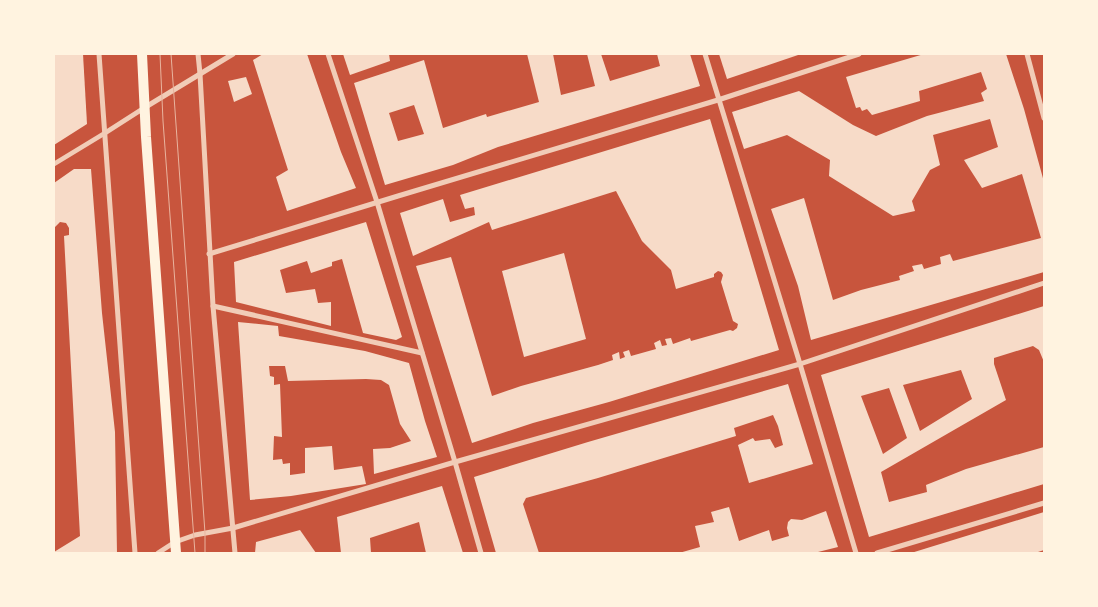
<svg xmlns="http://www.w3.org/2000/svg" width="1098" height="607" viewBox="0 0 1098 607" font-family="Helvetica,sans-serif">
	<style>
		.building { fill: #f7dbc8; fill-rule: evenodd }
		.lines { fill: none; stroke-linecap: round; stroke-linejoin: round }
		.pedestrian { stroke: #f1ccb7; stroke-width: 4.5 }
		.minor { stroke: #f1ccb7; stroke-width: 5 }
		.secondary { stroke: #fff3e0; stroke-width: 10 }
		.tram { stroke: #e9b49f; stroke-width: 1 }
	</style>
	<rect width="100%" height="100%" fill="#c8553d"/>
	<g class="building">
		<path d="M54,54h29l4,70 -33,21z"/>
		<path d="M263,54h44l34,98 15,36 -69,23 -11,-34 12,-7 -35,-110z"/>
		<path d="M343,54h46l1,7 -40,14z"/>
		<path d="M527,54h26l8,41 34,-9 -8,-32h14l9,27 50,-15 -3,-12h33l10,32 -202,61 -45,18 -68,20 -31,-102 70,-23 19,68 43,-14 1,3 52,-15zM414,105l10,29 -26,7 -9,-28z"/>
		<path d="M719,54h82l-74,25z"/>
		<path d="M924,54h82l18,55 20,73v90l-233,68 -13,-54 -27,-77 33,-11 29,102 28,-10 39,-10 -1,-4 15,-5 -2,-5 10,-2 2,5 17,-5 -1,-7 10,-3 3,7 88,-23 -19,-64 -40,14 -18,-28 34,-13 -8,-28 -57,16 7,30 -10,5 -18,31 3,10 -22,5 -64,-40 1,-16 -43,-25 -43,14 -12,-37 67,-21 54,34 23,11 51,-20 57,-15 -3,-8 6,-4 -6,-17 -62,19 1,10 -48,14 -5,-6 -5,2 -2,-4 -4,1 -10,-31z"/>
		<path d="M246,77l6,17 -18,8 -6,-21z"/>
		<path d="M710,119l69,231 -170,52 -76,21 -61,20 -56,-177 35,-9 41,139 29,-10 77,-21 15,-5 -1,-5 7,-3 1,7 5,-2 -2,-5 6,-2 2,6 25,-7 -2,-6 6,-3 2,6 5,-1 -2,-6 6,-1 2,6 17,-6 1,3 39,-11 3,1 4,-3 1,-4 -5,-3 -12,-39 2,-7 -2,-3 -3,-1 -4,3v3l-38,12 -5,-19 -29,-29 -26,-50 -124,39 -3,-8 -76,34 -13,-43 43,-14 7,23 25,-7 -1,-8 -9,2 -5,-14z"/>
		<path d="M74,169h17l11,144 13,119 2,121h-63v-1l26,-16 -16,-300 5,-1v-7l-3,-5 -6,-1 -6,6v-45z"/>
		<path d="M366,222l36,115 -6,3 -33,-7 -21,-74 -10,3v4l-21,7 -4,-12 -27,9 6,23 29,-4 3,14 13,-1v24l-95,-24 -2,-40z"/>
		<path d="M564,253l22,86 -62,18 -22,-86z"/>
		<path d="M1044,306v56l-5,-12 -6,-4 -39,12v6l12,36 -125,72 8,30 38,-10 -1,-7 40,-16 78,-22v37l-175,53 -48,-162zM961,370l11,29 -52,32 -17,-46zM889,388l18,50 -24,16 -22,-58z"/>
		<path d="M238,322l40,4 1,10 86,15 44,12 16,58 12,36 -63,17 -1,-25 17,-1 21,-7 -11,-17 -11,-39 -8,-5 -15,-1 -78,2 -3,-15h-16l1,10 4,1v8l6,-1 2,53 -8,-1 -1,24 9,-1 1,5 7,-1v12l15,-2v-25l27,-2 2,24 28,-4 4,18 -75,12 -41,4z"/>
		<path d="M788,384l25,80 -64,19 -11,-38 15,-7 2,3 15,-2 5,9 8,-3 -5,-19 -5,-11 -39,13 2,8 -138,42 -72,20 -3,6 16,49h-43l-22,-76 114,-35z"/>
		<path d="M442,486l21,67h-37l-7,-31 -49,16 1,15h-30l-4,-36z"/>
		<path d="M729,507l10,34 30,-11 3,11 17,-5 -2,-8 1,-6 3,-3 11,1 24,-9 12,36 -24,6h-135l21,-6 -5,-21 19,-4 -3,-10z"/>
		<path d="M1044,512v38l-9,3h-124z"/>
		<path d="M300,530l16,23h-61l1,-11z"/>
	</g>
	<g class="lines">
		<path class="pedestrian" d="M54,164l51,-31"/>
		<g class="minor">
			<path d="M99,54l36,499"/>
			<path d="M198,54l2,20 13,232 22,247"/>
			<path d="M328,54l49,148 78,260 26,91"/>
			<path d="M705,54l95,310 56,189"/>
			<path d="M1027,54l17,64"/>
			<path d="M105,133l39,-25 89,-54"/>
			<path d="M209,254l189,-58 320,-96 141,-46"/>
			<path d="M213,306l209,47"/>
			<path d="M158,553l17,-11 20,-7 38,-7 222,-66 345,-98 244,-81"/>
			<path d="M877,553l167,-50"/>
		</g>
		<path class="secondary" d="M142,54l4,83 30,416"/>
		<g class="tram">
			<path d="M160,54l3,67 32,432"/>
			<path d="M171,54l34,479v20"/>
		</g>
	</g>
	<rect width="1098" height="607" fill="none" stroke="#fff3e0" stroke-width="110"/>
</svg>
